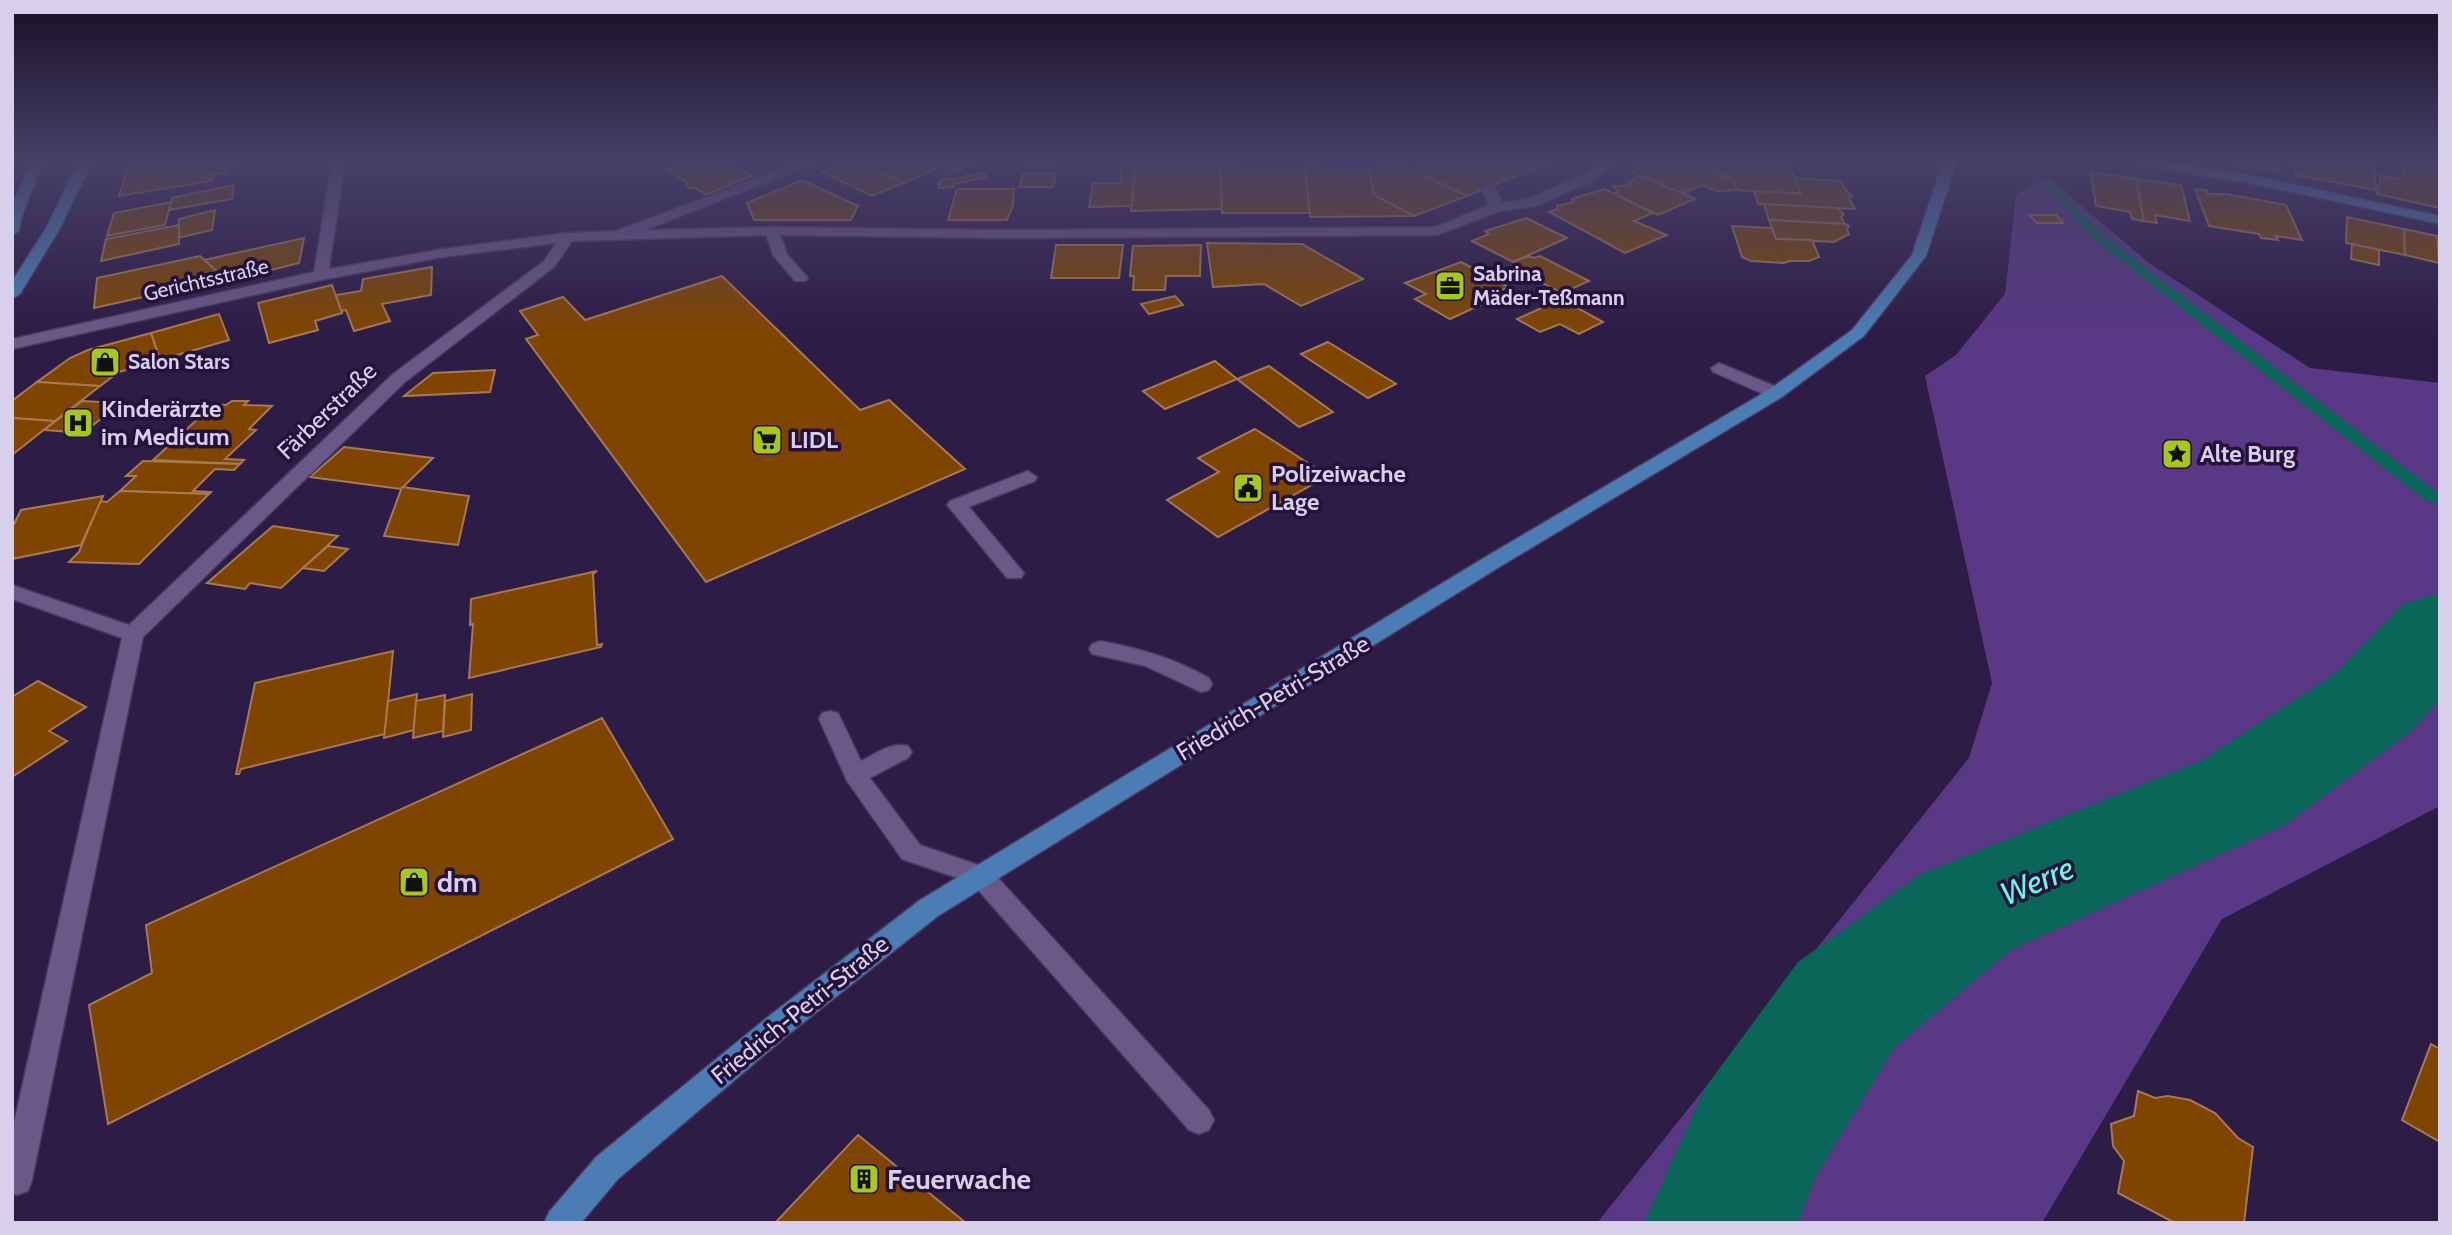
<svg xmlns="http://www.w3.org/2000/svg" width="2452" height="1235" viewBox="0 0 2452 1235" font-family="Cabin,sans-serif">
	<style>
		.green { fill: #593885 }
		.lines { fill: none; stroke-linecap: round; stroke-linejoin: round }
		.stream { fill: #0b665a; fill-rule: evenodd }
		.river { fill: #0b665a; fill-rule: evenodd }
		.building { fill: #7f4500; stroke: #a77a54; stroke-width: 2 }
		.service-casing { stroke: #48385d; stroke-width: 3 }
		.minor-casing { stroke: #48385d; stroke-width: 3 }
		.primary-casing { stroke: #48385d; stroke-width: 3 }
		.service { fill: #6a5888; fill-rule: evenodd }
		.minor { fill: #6a5888; fill-rule: evenodd }
		.primary { fill: #4b7db4; fill-rule: evenodd }
		.labels { text-anchor: middle; stroke-width: 7; stroke-linejoin: round; paint-order: stroke }
		.far-poi-label { font-size: 21px; font-weight: bold; fill: #d8cfeb; stroke: #24123b; text-anchor: start }
		.far-street-label { font-size: 21px; fill: #d8cfeb; stroke: #24123b }
		.poi-label { font-size: 24px; font-weight: bold; fill: #d8cfeb; stroke: #24123b; text-anchor: start }
		.street-label { font-size: 24px; fill: #d8cfeb; stroke: #24123b }
		.near-poi-label { font-size: 28px; font-weight: bold; fill: #d8cfeb; stroke: #24123b; text-anchor: start }
		.near-water-label { font-size: 32px; font-style: italic; fill: #67f9e1; stroke: #24123b }
	</style>
	<rect width="100%" height="100%" fill="#2d1c46"/>
	<path class="green" d="M2050,179l99,84 161,105 130,15v423l-218,113 -180,304h-445l372,-465 23,-75 -67,-307 31,-21 49,-61 11,-99 21,-14z"/>
	<g class="lines">
		<path class="stream" d="M2047,178l4,1 50,54 339,262v12l-18,-9 -329,-259 -50,-56 -2,-2z"/>
		<path class="river" d="M2440,593v106l-27,31 -128,95 -274,125 -117,98 -79,130 -17,45h-154l61,-135 93,-126 123,-88 280,-113 134,-87 68,-70z"/>
	</g>
	<g class="building">
		<path d="M130,161h85l-1,3 22,-3 -1,6 -8,1 -1,5 -14,2 -1,6 -92,15z"/>
		<path d="M691,161h35l25,15 -44,19 -12,-7 -4,1 -5,-4 3,-1 -22,-14z"/>
		<path d="M854,161h67l15,8 -32,14z"/>
		<path d="M854,161l50,22 -32,13 -50,-24z"/>
		<path d="M932,161h49l-32,13 -6,-8z"/>
		<path d="M1024,161h36l1,1 -31,7z"/>
		<path d="M1127,161h54v4h-59v-3z"/>
		<path d="M1395,161l17,8 55,27 -53,20 -40,-21 -5,-25z"/>
		<path d="M1437,161h30l40,19 -40,16 -55,-27z"/>
		<path d="M1467,161h89l-49,19z"/>
		<path d="M1650,161h39l45,20 3,9 -20,1 -15,-6 -20,9 -51,-22 8,-6 12,-2z"/>
		<path d="M1695,161l95,5 11,28 -64,-4 -3,-9z"/>
		<path d="M2232,161h47l1,11 -49,-9z"/>
		<path d="M2295,161h56l24,4 1,25 -81,-15z"/>
		<path d="M2408,161h32v7l-32,-6z"/>
		<path d="M2408,162l32,6v40l-63,-14 4,-19 19,4z"/>
		<path d="M1121,165h15l-4,41 -43,1 4,-24h28z"/>
		<path d="M1136,165h85l1,44 -91,2z"/>
		<path d="M1221,165h17v3h67l5,45h-88z"/>
		<path d="M1322,167v3h47l5,25 40,21 -104,1 -5,-49z"/>
		<path d="M2091,172l45,7 8,42 -12,-2 -2,-7 -34,-6z"/>
		<path d="M983,173l4,4 -33,7 -1,-5z"/>
		<path d="M1023,173h33l-3,14h-34z"/>
		<path d="M1641,176l52,22 2,1 -37,16 -45,-21 5,-2 -5,-6 17,-1 -2,-4z"/>
		<path d="M953,178l1,9 -15,1v-7z"/>
		<path d="M1795,178l46,3 6,11 5,4 -3,1 6,12 -97,-5 -4,-13 47,3z"/>
		<path d="M2136,179l45,6 9,36 -35,-6 2,8 -13,-2z"/>
		<path d="M802,180l56,26 -7,14h-97l-7,-17z"/>
		<path d="M234,185l-2,14 -63,11 3,-12z"/>
		<path d="M957,189h57l-1,16 -6,15h-59z"/>
		<path d="M1604,189l49,24 -19,8 33,14 -42,18 -76,-41 8,-3v-3l16,-4 -1,-3z"/>
		<path d="M2195,189l11,1 2,4h18l60,11 16,35 -26,-4 2,4 -17,-2 -2,-4 -50,-8z"/>
		<path d="M171,202l-6,23 -58,11 7,-23z"/>
		<path d="M1764,204l73,4 7,6 -3,3 4,7 -76,-4z"/>
		<path d="M215,210l-3,20 -34,8 1,-19z"/>
		<path d="M2029,215h27l7,8h-26z"/>
		<path d="M2347,217l57,12 1,26 -59,-12z"/>
		<path d="M1526,218l41,20 -54,24 -41,-21 17,-7 -4,-3z"/>
		<path d="M1769,220l76,4 4,2 -2,3 2,5 -15,8 -58,-3z"/>
		<path d="M179,225v19l-78,17 5,-22z"/>
		<path d="M1732,226l40,2 4,11 36,1 7,17 -10,4h-19l-6,2 -33,-2 -9,-4z"/>
		<path d="M2404,229l33,7 2,27 -34,-8z"/>
		<path d="M304,238l-5,25 -71,18 -24,-21z"/>
		<path d="M1207,243l95,1 61,35 -62,27 -37,-22 -51,3z"/>
		<path d="M2352,244l27,6v15l-28,-6z"/>
		<path d="M1056,245h67l-4,33h-68z"/>
		<path d="M1201,245l-1,31h-34l-1,14h-32l1,-14h-4l3,-30z"/>
		<path d="M200,256l25,23 -131,29 3,-30z"/>
		<path d="M1528,256l6,2 6,-2 49,25 -27,12 -49,-25 6,-3 -6,-3z"/>
		<path d="M1461,262l47,25 -17,8 4,3 -45,21 -35,-20 11,-5 -21,-11z"/>
		<path d="M432,267l-1,28 -49,9 8,17 -36,10 -8,-21 -5,1 -5,-16 25,-4 2,-12z"/>
		<path d="M722,276l138,134 29,-10 76,69 -259,113 -180,-243 12,-4 -18,-24 43,-14 22,23z"/>
		<path d="M332,285l10,28 -27,8 3,9 -49,13 -11,-40z"/>
		<path d="M1175,296l8,9 -34,9 -8,-10z"/>
		<path d="M1561,299l42,23 -24,12 -19,-10 -20,8 -23,-13z"/>
		<path d="M219,314l10,26 -69,20 -9,-27z"/>
		<path d="M151,333l9,27 -41,12 -19,14 -63,-4 33,-24 18,-8z"/>
		<path d="M1328,342l68,42 -28,14 -67,-44z"/>
		<path d="M1215,361l22,18 -72,30 -22,-18z"/>
		<path d="M1269,366l64,46 -34,15 -62,-48z"/>
		<path d="M495,370l-5,22 -86,4 29,-23z"/>
		<path d="M37,382l63,4 -45,35 -43,-3 1,-18z"/>
		<path d="M82,401l39,2 -38,30 -39,-3z"/>
		<path d="M232,401h16l-4,4 28,1 -23,23 7,1 -31,29 19,1 -4,4 -87,-4 61,-56 12,1z"/>
		<path d="M12,418l43,3 -43,34z"/>
		<path d="M1255,429l73,47 -110,61 -51,-37 52,-28 -21,-14z"/>
		<path d="M344,447l89,11 -32,31 -91,-12z"/>
		<path d="M143,461l97,3 -6,6 -19,-1 -22,22 18,1 -2,2 -89,-3 16,-15h-10z"/>
		<path d="M402,487l67,9 -11,49 -74,-9z"/>
		<path d="M120,491l89,3 -70,70 -70,-2 10,-10 21,-51 7,1z"/>
		<path d="M103,496l-22,49 -69,14v-31l9,-18z"/>
		<path d="M273,526l65,10 -57,52 -31,-5 -5,6 -38,-6z"/>
		<path d="M328,546l20,3 -24,22 -21,-3z"/>
		<path d="M597,571l-4,3 4,71 5,-1 -1,3 -132,31 4,-54 -3,1 1,-26z"/>
		<path d="M393,651l-8,83 -144,35 -2,5h-3l19,-91z"/>
		<path d="M38,681l48,26 -37,24 18,10 -55,36v-80z"/>
		<path d="M417,694l-3,36 -30,8 4,-37z"/>
		<path d="M472,694l-1,36 -28,7 2,-36z"/>
		<path d="M445,695l-2,36 -30,7 3,-37z"/>
		<path d="M602,718l71,121 -565,285 -19,-119 63,-32 -6,-48z"/>
		<path d="M2431,1044l9,5v93l-38,-22z"/>
		<path d="M2138,1091l17,7 13,-2 22,4 25,13 23,25 15,9 -9,76h-69l-57,-30 6,-32 -11,-15 -2,-22 23,-8z"/>
		<path d="M858,1135l108,88h-191z"/>
	</g>
	<g class="lines">
		<g class="service-casing">
			<g id="service">
				<path d="M1488,184l5,1 11,22 -2,3h-10l-11,-22z"/>
				<path d="M772,227l7,4 8,23 21,24 -3,3h-10l-22,-26 -8,-24z"/>
				<path d="M1719,363l63,26 3,4 -3,4h-12l-57,-25 -2,-4z"/>
				<path d="M1028,471l9,6 -2,4 -66,26 55,66 -3,5h-14l-60,-73 3,-4z"/>
				<path d="M1100,641c39,7 74,17 109,37l3,6 -3,6 -8,2 -56,-26 -53,-12 -3,-5 3,-5z"/>
				<path d="M830,711l8,2 23,48c14,-7 31,-20 47,-15l4,6 -4,6 -38,20 50,67 70,24 219,241 5,10 -5,10 -10,4 -10,-4 -217,-247 -70,-24 -55,-78 -28,-62 3,-6z"/>
			</g>
		</g>
		<g class="minor-casing">
			<path id="minor" d="M332,161h13l-16,108 114,-20 124,-16 49,-2 187,-70h18l-176,69 127,-3 228,3 435,-3 57,-23 36,-5 57,-25 10,-10 9,-3h18l-17,9 -10,10 -59,26 -36,5 -63,24 -437,3 -228,-3 -200,6 -18,26 -149,115 -262,255 -111,543 -4,11 -11,4 -5,-2v-61l110,-494 -110,-39v-14l117,40 264,-251 151,-113 12,-18 -113,14 -122,23 -309,69v-10l302,-67z"/>
		</g>
		<g class="primary-casing">
			<g id="primary">
				<path d="M31,161h13l-23,57 -2,13 -7,4v-30z"/>
				<path d="M79,161h14l-34,69 -39,64 -8,5v-18l33,-51z"/>
				<path d="M1943,161h14l-31,95 -62,80 -82,61 -281,169 -563,350 -149,118 -171,145 -37,44h-37l5,-11 47,-55 173,-141 151,-116 567,-344 283,-167 82,-59 60,-75z"/>
				<path d="M2132,161h29l94,15 185,40v8l-185,-40 -116,-19z"/>
			</g>
		</g>
		<use href="#service" class="service"/>
		<use href="#minor" class="minor"/>
		<use href="#primary" class="primary"/>
	</g>
	<linearGradient id="sky" x2="0" y2="1"><stop stop-color="#190f26"/><stop offset="0.48" stop-color="#464068"/><stop offset="1" stop-color="#464068" stop-opacity="0"/></linearGradient>
	<rect width="2452" height="333" fill="url(#sky)"/>
	<defs>
		<g id="office-square" transform="scale(1.575)"><rect x="-9" y="-9" width="18" height="18" rx="4" fill="#a8c71d" stroke="#24123b"/><path d="M-6-3h4V-5.5h4V-3h4V5H-6ZM-1-4.5V-3h2v-1.5ZM-6 0V1H6V0Z" fill="#111"/></g>
		<g id="shop-square" transform="scale(1.575)"><rect x="-9" y="-9" width="18" height="18" rx="4" fill="#a8c71d" stroke="#24123b"/><path d="M-5-2.5h2.3a2.7 3.5 0 0 1 5.4 0H5L5.5 6h-11ZM-1.5-2.5h3a1.5 2.3 0 0 0-3 0Z" fill="#111"/></g>
		<g id="hospital-square" transform="scale(1.575)"><rect x="-9" y="-9" width="18" height="18" rx="4" fill="#a8c71d" stroke="#24123b"/><path d="M-5-5h3v3.5h4V-5h3V5h-3V1.5h-4V5h-3Z" fill="#111"/></g>
		<g id="supermarket-square" transform="scale(1.575)"><rect x="-9" y="-9" width="18" height="18" rx="4" fill="#a8c71d" stroke="#24123b"/><path d="M-6-5.5h2.5l.6 2H6L4.5 2H-2.5L-4.4-4H-6ZM-1.5 3.2a1.3 1.3 0 1 0 .1 0ZM3 3.2a1.3 1.3 0 1 0 .1 0Z" fill="#111"/></g>
		<g id="sight-square" transform="scale(1.575)"><rect x="-9" y="-9" width="18" height="18" rx="4" fill="#a8c71d" stroke="#24123b"/><path d="M0-6L1.8-2.2L6-1.7L2.9 1.2L3.7 5.4L0 3.3L-3.7 5.4L-2.9 1.2L-6-1.7L-1.8-2.2Z" fill="#111"/></g>
		<g id="civic-square" transform="scale(1.575)"><rect x="-9" y="-9" width="18" height="18" rx="4" fill="#a8c71d" stroke="#24123b"/><path d="M-.6-6.5H3V-4.5H.6V-3L4-1V1h2V6H-6V1h2V-1L-.6-3ZM-1.2 2.5V6h2.4V2.5Z" fill="#111"/></g>
		<g id="building-square" transform="scale(1.575)"><rect x="-9" y="-9" width="18" height="18" rx="4" fill="#a8c71d" stroke="#24123b"/><path d="M-4-6H4V6H1V3H-1V6H-4ZM-2.5-4.3h1.7v1.8h-1.7ZM.8-4.3h1.7v1.8H.8ZM-2.5-1h1.7V.8h-1.7ZM.8-1h1.7V.8H.8Z" fill="#111"/></g>
	</defs>
	<g fill-rule="evenodd">
		<use href="#office-square" x="1450" y="286"/>
		<use href="#shop-square" x="105" y="362"/>
		<use href="#hospital-square" x="78" y="423"/>
		<use href="#supermarket-square" x="767" y="440"/>
		<use href="#sight-square" x="2177" y="454"/>
		<use href="#civic-square" x="1248" y="488"/>
		<use href="#shop-square" x="414" y="882"/>
		<use href="#building-square" x="864" y="1179"/>
	</g>
	<g class="labels">
		<g class="far-poi-label">
			<text x="1473" y="281">Sabrina<tspan x="1473" dy="24">Mäder-Teßmann</tspan></text>
			<text x="128" y="369">Salon Stars</text>
		</g>
		<g class="far-street-label">
			<text transform="translate(206 280) rotate(-13)" y="7">Gerichtsstraße</text>
		</g>
		<g class="poi-label">
			<text x="101" y="417">Kinderärzte<tspan x="101" dy="28">im Medicum</tspan></text>
			<text x="790" y="448">LIDL</text>
			<text x="2200" y="462">Alte Burg</text>
			<text x="1271" y="482">Polizeiwache<tspan x="1271" dy="28">Lage</tspan></text>
		</g>
		<g class="street-label">
			<text transform="translate(327 411) rotate(-44)" y="8">Färberstraße</text>
			<text transform="translate(1273 698) rotate(-31)" y="8">Friedrich-Petri-Straße</text>
			<text transform="translate(800 1010) rotate(-39)" y="8">Friedrich-Petri-Straße</text>
		</g>
		<g class="near-poi-label">
			<text x="437" y="892">dm</text>
			<text x="887" y="1189">Feuerwache</text>
		</g>
		<g class="near-water-label">
			<text transform="translate(2037 881) rotate(-23)" y="11">Werre</text>
		</g>
	</g>
	<rect width="2452" height="1235" fill="none" stroke="#d8cfeb" stroke-width="28"/>
</svg>
